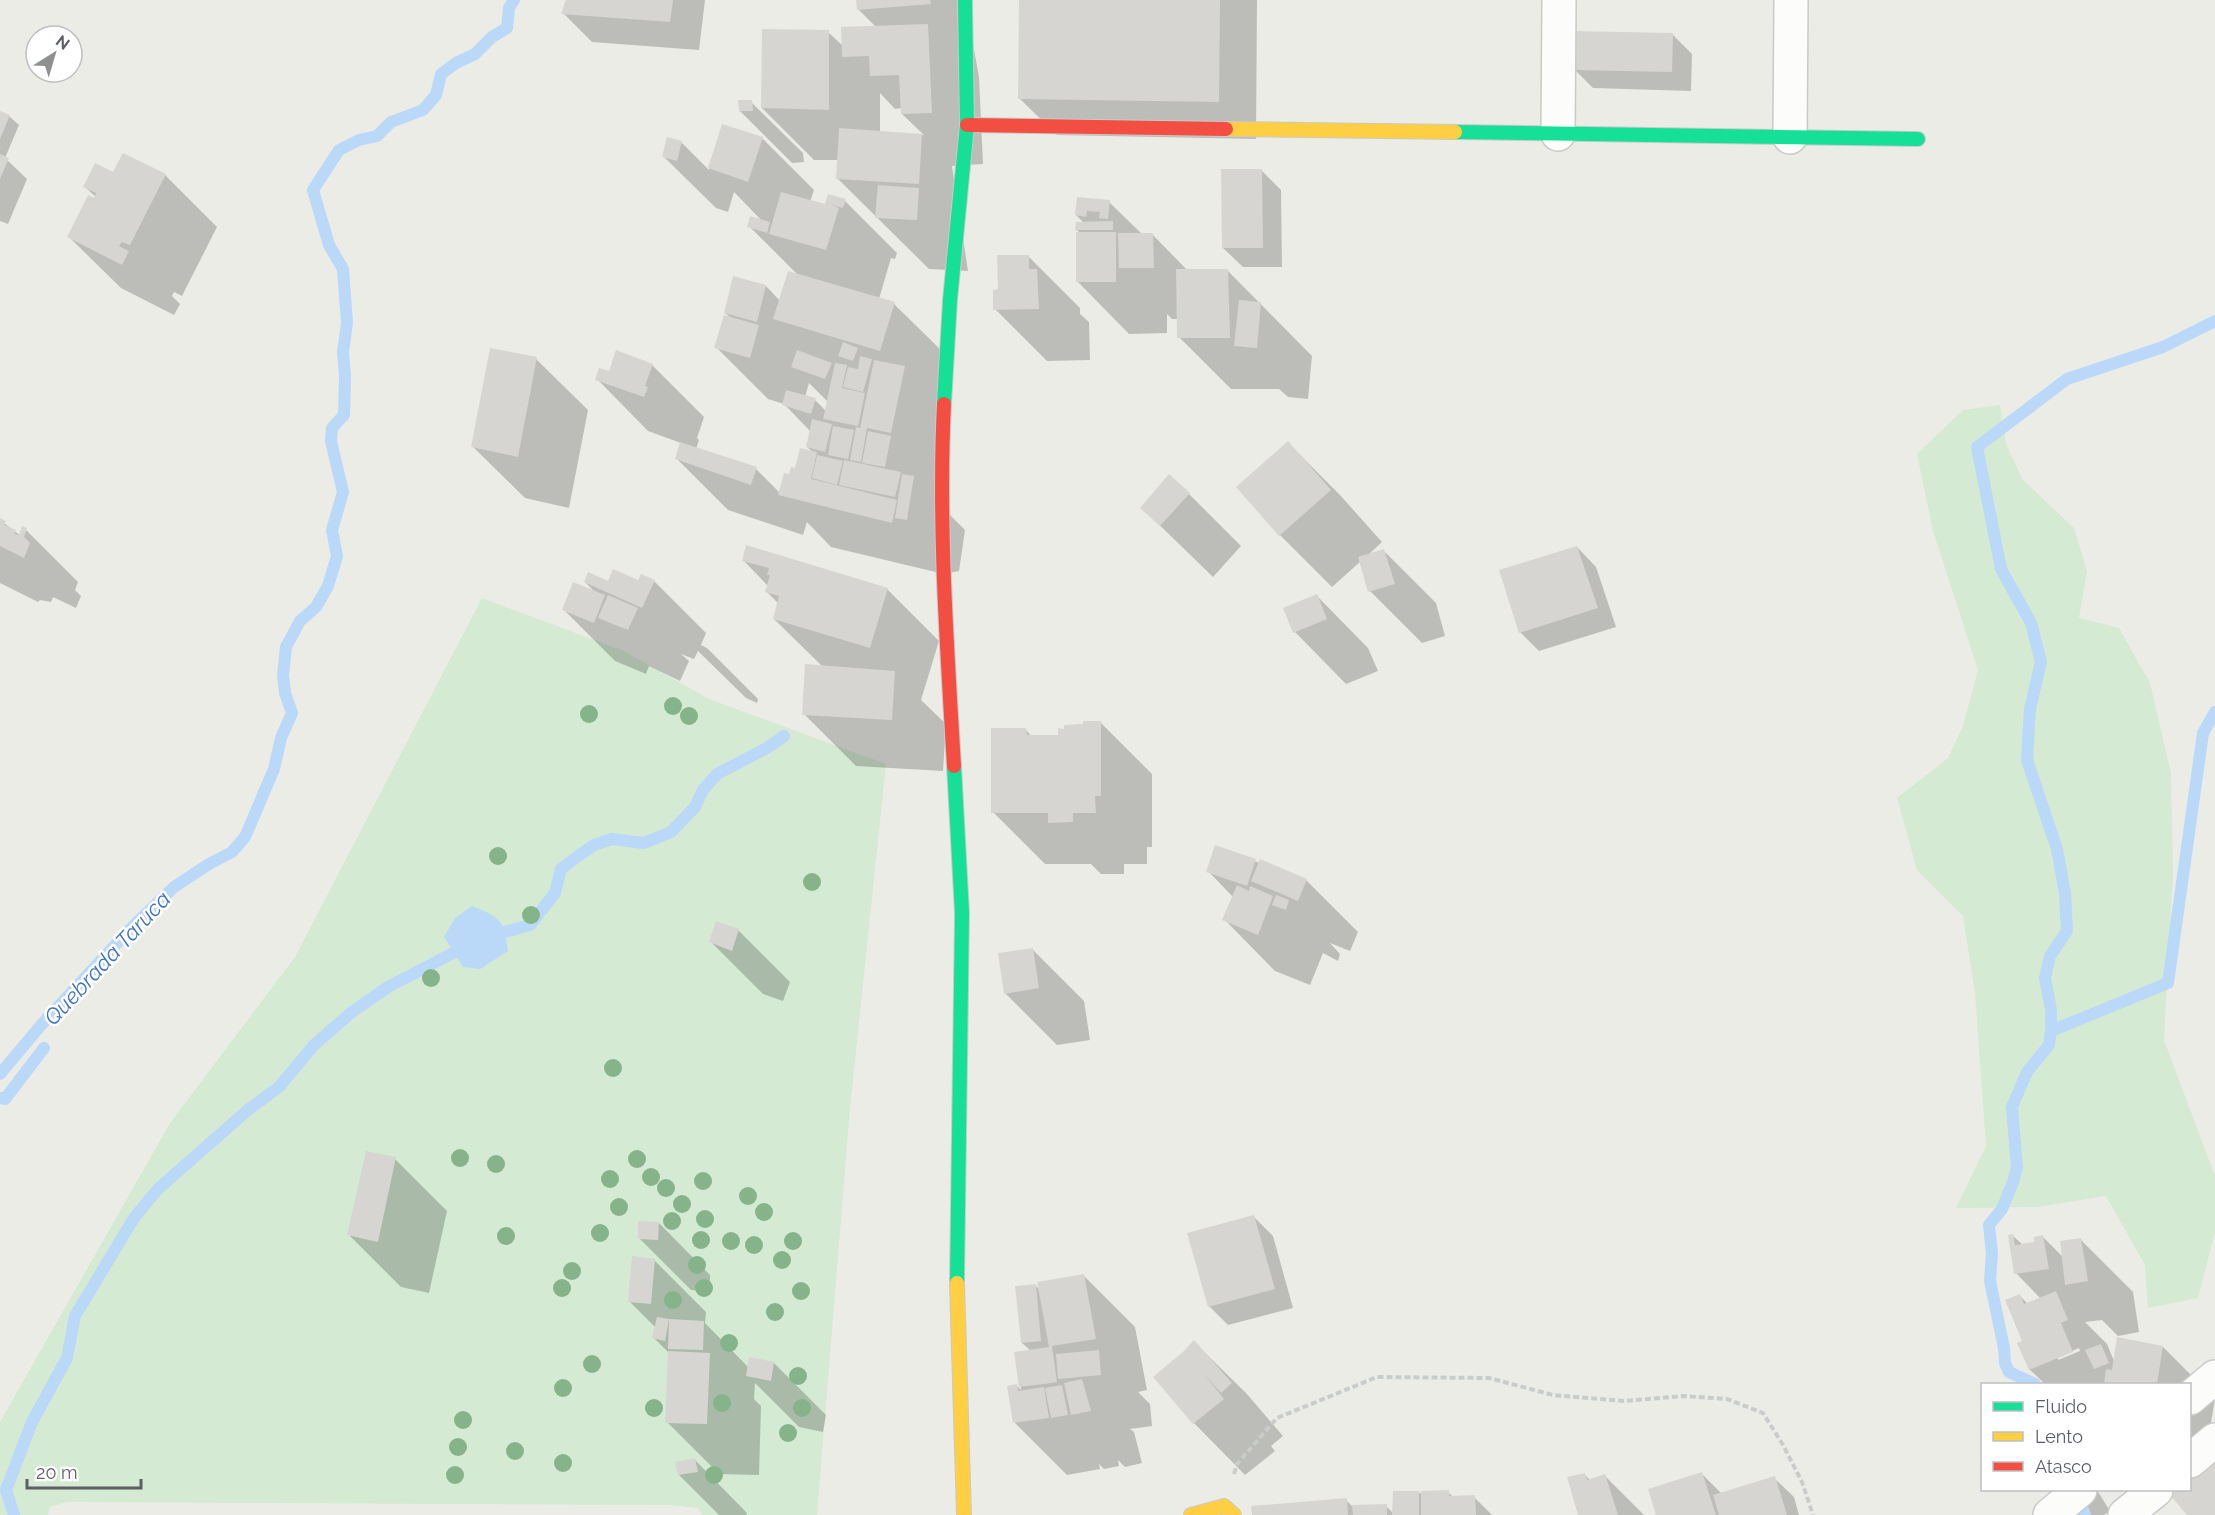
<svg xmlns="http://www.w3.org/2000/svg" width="2215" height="1515" viewBox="0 0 2215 1515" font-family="Raleway,sans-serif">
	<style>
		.green { fill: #d4ead3 }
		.water { fill: #bad8f8 }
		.shadow { fill: #0003; fill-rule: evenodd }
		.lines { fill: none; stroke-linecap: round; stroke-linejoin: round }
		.stream { stroke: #bad8f8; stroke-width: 12 }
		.building { fill: #d6d5d2 }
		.street-casing { stroke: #c9cac9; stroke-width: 36 }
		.fast-casing { stroke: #c9cac9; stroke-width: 16 }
		.slow-casing { stroke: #c9cac9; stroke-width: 16 }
		.jam-casing { stroke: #c9cac9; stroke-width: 16 }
		.path { stroke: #c8cdcb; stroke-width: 4; stroke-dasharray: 6 3; stroke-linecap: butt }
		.street { stroke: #fcfcfb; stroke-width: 33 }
		.fast { stroke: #16e098; stroke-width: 14 }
		.slow { stroke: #ffcf43; stroke-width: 14 }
		.jam { stroke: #f24e42; stroke-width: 14 }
		.tree { fill: #85b48a }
		.labels { text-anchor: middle; stroke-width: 5; stroke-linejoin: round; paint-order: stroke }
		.water-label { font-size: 22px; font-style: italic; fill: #3f72c0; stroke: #fff }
	</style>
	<rect width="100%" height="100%" fill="#ecece7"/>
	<g class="green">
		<path d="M2000,405l6,39 17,36 51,48 13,43 -8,47 40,10 31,55 21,90 2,101 -9,166 51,136v56l-17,66 -50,10 -3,-43 -39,-69 -68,11 -82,1 30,-62 -11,-153 -12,-77 -46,-46 -20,-72 51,-40 15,-32 15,-56 -45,-139 -16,-77 46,-44z"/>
		<path d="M482,598l142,53 85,48 177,65 -36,345 -33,406h-115l-4,-7 -31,-3 -600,-3 -17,5 -2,8h-48v-93l170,-299 125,-166z"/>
	</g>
	<path class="water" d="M472,906c29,12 31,13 36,45l-28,18 -17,-2 -19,-30 11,-19z"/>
	<g class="shadow">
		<path d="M568,0h137l-6,50 -107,-8 -29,-29z"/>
		<path d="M858,0h107l14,77 4,87 -31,2 16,105 -39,-2 -91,-90 1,-19h-25l-52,-52 66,-76 15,14 33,-19 -17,-17zM880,93l15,16 7,-1v6l22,21 -44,-3z"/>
		<path d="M1021,0h236l-1,139 -199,-4 -38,-37z"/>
		<path d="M1673,35l19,19 -1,37 -98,-3 -19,-19z"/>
		<path d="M751,102l52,51 1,9 -12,1 -52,-52z"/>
		<path d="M0,112l9,4 10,9 -14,33 22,21 -19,45 -8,-3z"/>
		<path d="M723,126l39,12 52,52 -4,12 16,4 19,-5 52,52 -2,6 -4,-1 -12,41 15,5 52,51 -7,149 26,26 -6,41 -15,3 -113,-27 -24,-25 -4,13 -75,-25 -52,-52 5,-15 -33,-12 -51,-52 13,-6 42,-8 52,52 -7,21 2,2 -3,9 60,20 24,24 11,-17 23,-23 -7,-6 4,-15 -27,-28 -16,-5 -52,-52 15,-29 -6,-5 41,-27 14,15 18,-26 -49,-49 14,-4 -29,-30 -6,20 -12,-4 -52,-51 17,-15 28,28zM809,383l19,19 -2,9 -11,-11 -10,-3z"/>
		<path d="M1262,171l19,19 1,77h-39l-20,-19z"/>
		<path d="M165,175l52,52 -35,69 -8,-4 -2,4 8,8 -6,11 -53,-27 -52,-51 27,-40 -11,-10z"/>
		<path d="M1109,202l33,32h10l36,37 39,-1 85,86 -4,43 -20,-2 -9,-8h-48l-52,-52 -1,-18h-6l-5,-5v19l-38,1 -51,-52 3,-48 -4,-4 7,-7 -8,-8z"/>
		<path d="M1028,256l52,52v6l9,8 1,38 -43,1 -52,-52 5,-18z"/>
		<path d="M536,359l52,51 -19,98 -44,-10 -52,-51z"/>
		<path d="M1288,443l52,52 42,47 -15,14 17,-5 52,52 9,33 -23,7 -52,-52 -9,-30 -29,26 -52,-52 -42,-48z"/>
		<path d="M1189,494l52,52 -28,31 -71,-69z"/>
		<path d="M0,520l21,16 5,-6 52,52 -3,8 6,6 -5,12 -23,-11 -2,5 -11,-2 -2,2 -38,-19z"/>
		<path d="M1577,547l19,20 20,60 -77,24 -19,-19z"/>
		<path d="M743,560l144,29 52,52 -18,59 25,24 -3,47 -87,-5 -52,-52 19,-47 -49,-48 4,-16 -11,-11 1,-6z"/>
		<path d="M654,581l52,52 -5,12 6,3 51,51 -1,4 -11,-5 -48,-47 -4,8 -13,-5 8,7 -9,20 -31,-15 -3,8 -31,-13 -52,-52 33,-16 -11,-11z"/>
		<path d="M1317,596l51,52 10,23 -32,13 -51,-52z"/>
		<path d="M1100,722l52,52v73h-5v17h-23v10h-23l-10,-10h-46l-52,-52 33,-82 6,7 27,-1 25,-10z"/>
		<path d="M1216,847l90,33 52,52 -8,19 -20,-8 10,11 -2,7 -15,-8 -13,32 -35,-14 -51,-52 9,-22 -25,-26z"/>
		<path d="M738,930l52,52 -7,19 -20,-7 -52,-52z"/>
		<path d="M1032,949l52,52 6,39 -33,5 -52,-52z"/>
		<path d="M395,1159l52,52 -18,82 -28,-6 -52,-52z"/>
		<path d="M1254,1217l19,19 20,72 -65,17 -19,-19z"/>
		<path d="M659,1223l51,52v16l-19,-1 -52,-52z"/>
		<path d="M2013,1236l10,9 13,-2 7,-6 21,21 17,-18 52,52 6,40 -21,4 -16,-16 -17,2 22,22 7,17 49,-14 52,52 -9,52 -16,3v-70h-145l-15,-14 -6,-28 -5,-47 9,9 13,-5 -25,-26zM2079,1348l1,3 -22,9v-3z"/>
		<path d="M654,1260l52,52 -1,11 44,45 25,-5 52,52 -3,17 -24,-5 -44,-44 -1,16 7,7 -2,69 -40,-1 -52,-52 2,-69 -15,-15 2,-10 -27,-27z"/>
		<path d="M1083,1275l52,52 12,63 -9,2 12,12 2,22 -22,3 4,3 8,31 -17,4 -7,-7 1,6 -15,3 -5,-5 1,5 -33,6 -52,-52 2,-37 4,4 -5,-36 15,-3 -9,-8 13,-58 5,5z"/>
		<path d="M1194,1342l52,51 37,43 -12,10 4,5 -30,24 -51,-52z"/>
		<path d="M695,1460l51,52 1,3h-28l-40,-40z"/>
		<path d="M1584,1474l6,6 15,-4 39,39h-65z"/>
		<path d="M1702,1474l20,20 52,-16 20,19 5,18h-141z"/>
		<path d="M2049,1490h48l13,21 -6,4h-30z"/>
		<path d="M1419,1492l4,4 25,-4 6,6 20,-1 18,18h-239l93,-15 7,7 33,-1 8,8z"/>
	</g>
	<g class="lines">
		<g class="stream">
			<path d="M505,932l25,-7 25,-32 6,-24 17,-13 16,-11 18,-6 32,4 27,-11 24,-25 8,-17 14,-16 50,-26 17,-12"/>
			<path d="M2051,1031l117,-48 35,-250 12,-21"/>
			<path d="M0,1074l42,-50 91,-98 41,-39 35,-23 23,-12 13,-15 29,-68 7,-31 11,-25 -7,-20 -2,-18 3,-28 14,-26 16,-14 12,-21 9,-30 -5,-26 11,-38 -12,-51 1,-13 12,-13 1,-39 -2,-24 4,-29 -4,-54 -14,-24 -16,-55 26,-40 20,-10 18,-4 14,-14 32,-12 13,-15 5,-21 15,-11 19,-9 17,-17 15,-9 2,-20 5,-8"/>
			<path d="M0,1098l5,1 39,-51"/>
			<path d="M2035,1384l-26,-12 -4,-9 -1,-15 -14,-67 2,-28 -3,-28 13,-16 11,-27 4,-14 -5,-61 15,-35 22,-27 2,-14v-21l-6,-32 5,-22 17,-25 -2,-38 -8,-44 -30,-89 3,-51 11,-47 -10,-39 -30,-54 -24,-122 90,-68 96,-32 52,-26"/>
			<path d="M2077,1494l8,21"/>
			<path d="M14,1515l-8,-25 26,-68 35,-64 8,-42 59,-98 24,-29 91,-80 30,-22 35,-42 38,-33 36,-25 65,-34"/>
		</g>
	</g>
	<g class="building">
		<path d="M566,0h107l-3,22 -109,-8z"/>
		<path d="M856,0h74l1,4 -74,6z"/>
		<path d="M1019,0h201l-1,102 -201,-3z"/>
		<path d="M928,24l4,89 -31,1 -2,-39 -29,1 -1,-20 -27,1 -1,-30z"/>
		<path d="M762,29l67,1v80l-68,-2z"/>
		<path d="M1573,31l100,2 -1,39 -100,-2z"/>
		<path d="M738,100h14l1,11h-14z"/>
		<path d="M0,111l10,4 -10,24z"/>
		<path d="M722,124l41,13 -15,45 -40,-14z"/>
		<path d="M839,128l83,6 -3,50 -83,-5z"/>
		<path d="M667,137l15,4 -5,20 -15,-4z"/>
		<path d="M123,153l43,21 -36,71 -8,-3 -3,4 10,5 -7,14 -55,-28 21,-42 6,3 2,-5 -13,-6 12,-24 18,9z"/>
		<path d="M0,154l9,4 -9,21z"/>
		<path d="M1221,169h41l1,79h-41z"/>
		<path d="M878,185l41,3 -2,32 -42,-2z"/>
		<path d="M781,192l44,12 3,-10 18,5 -3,9 -11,-3 7,3 -13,42 -57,-16z"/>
		<path d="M1077,197l33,3 -2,19 -9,-1 1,-6 -13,-1 -1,6 -11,-2z"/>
		<path d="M750,216l20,6 -3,11 -20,-6z"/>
		<path d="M1113,221v9h-38l1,-8z"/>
		<rect x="1076" y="232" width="40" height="50"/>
		<path d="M1118,233h35l1,35h-35z"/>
		<path d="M997,255h32v14h8l2,40 -46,1v-20l5,-1z"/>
		<path d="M1176,269h52l2,69h-53z"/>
		<path d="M788,271l107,31 -15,49 -107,-32z"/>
		<path d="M733,276l33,9 -9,37 -33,-9z"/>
		<path d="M1239,300l22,2 -4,46 -23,-2z"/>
		<path d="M724,315l35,10 -9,33 -36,-10z"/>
		<path d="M843,342l15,6 -5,13 -15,-5z"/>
		<path d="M490,348l47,9 -19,100 -47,-10z"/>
		<path d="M616,350l37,14 -8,22 3,1 -4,10 -49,-17 4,-12 10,3z"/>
		<path d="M797,350l35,13 -7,16 -34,-12z"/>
		<path d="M860,356l12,3 -9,33 -20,-5 5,-20 10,2z"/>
		<path d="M874,360l31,6 -14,67 -24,-5 -6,34 -11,-2 6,-33 4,1z"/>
		<path d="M835,363l12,2 -5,23 23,5 -7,33 -35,-7z"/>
		<path d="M786,390l30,8 -5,16 -29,-9z"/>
		<path d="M812,419l20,5 -7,28 -19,-5z"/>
		<path d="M833,426l21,4 -6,29 -20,-4z"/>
		<path d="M868,431l23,5 -6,31 -23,-4z"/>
		<path d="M1288,441l43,49 -52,46 -43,-49z"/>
		<path d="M680,442l77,25 -6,18 -76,-26z"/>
		<path d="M800,448l17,4 -6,27 86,21 -5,23 -114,-28 6,-22 5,1 2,-7 4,1z"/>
		<path d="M817,455l26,6 -6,24 -25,-7z"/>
		<path d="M844,460l57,12 -6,25 -56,-12z"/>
		<path d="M902,474l12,2 -7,44 -12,-2z"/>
		<path d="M1169,474l21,19 -30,33 -20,-18z"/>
		<path d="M0,518l6,3 -2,4 12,5 -2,4 5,1 3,-9 5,2 -3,9 6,6 -6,15 -24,-12z"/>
		<path d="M746,545l142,43 -18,60 -97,-29 6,-23 -14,-4 5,-17h-3l2,-7 -27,-7z"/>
		<path d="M1577,546l21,62 -79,25 -20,-63z"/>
		<path d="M1384,549l11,35 -27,8 -10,-35z"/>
		<path d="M613,569l25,11 3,-6 14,6 -13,28 -58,-26 4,-10 20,9z"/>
		<path d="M573,582l32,13 -11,28 -32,-13z"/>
		<path d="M1317,594l10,25 -34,14 -10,-25z"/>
		<path d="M608,595l30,13 -10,22 -30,-12z"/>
		<path d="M805,664l90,7 -3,49 -90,-5z"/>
		<path d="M1083,721h18v75h-6l1,17h-23v9l-25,1v-10h-57v-85h35l1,7h31v-7l6,1v-4l19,-1z"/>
		<path d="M1215,845l41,14 -9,27 -41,-14z"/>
		<path d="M1260,859l47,20 -9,22 -47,-20z"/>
		<path d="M1237,885l12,6 1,-5 23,10 -15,39 -36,-15z"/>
		<path d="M1276,895l13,5 -3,10 -14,-5z"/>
		<path d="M716,921l23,8 -7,22 -23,-9z"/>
		<path d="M1033,948l6,40 -35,6 -6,-41z"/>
		<path d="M366,1151l30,6 -18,85 -31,-7z"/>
		<path d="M1254,1215l21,74 -67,18 -21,-74z"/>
		<path d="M638,1221l21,1 -1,18 -20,-1z"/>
		<path d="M2013,1234l2,11 19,-3v-5l9,-2 6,34 -35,5 -6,-39z"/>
		<path d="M2081,1238l7,43 -23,4 -5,-44z"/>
		<path d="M632,1256l23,3 -4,45 -23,-2z"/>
		<path d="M1084,1274l12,65 -44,7 5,36 -13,2v-2v2l-25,3 -5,-35 35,-5 -12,-65z"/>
		<path d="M1036,1284l5,57 -20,2 -6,-57z"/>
		<path d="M2056,1291l12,29 -7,3 12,29 -44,18 -12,-27 5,-2 -17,-41 15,-6 4,10z"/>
		<path d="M657,1317l12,2 -4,22 -13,-3z"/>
		<path d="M669,1319l35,2 -1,29 -35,-1z"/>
		<path d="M2117,1337l46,9 -6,38h-53l2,-15 6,1z"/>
		<path d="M1194,1340l38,43 -11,10 -17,-19 20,25 -31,25 -40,-47 31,-26z"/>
		<path d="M2101,1344l8,19 -15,6 -9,-19z"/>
		<path d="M1099,1350l2,25 -43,4 -2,-25z"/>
		<path d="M668,1351l42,2 -3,71 -42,-1z"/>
		<path d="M749,1357l25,5 -3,19 -25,-5z"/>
		<path d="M1082,1379l9,32 -20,4 -7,-32z"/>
		<path d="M1017,1384l1,7 26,-4 5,31 -36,5 -6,-37z"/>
		<path d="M1062,1385l6,30 -17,3 -6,-30z"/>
		<path d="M2215,1457v58h-28l-17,-20 7,-5h13v-11z"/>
		<path d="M695,1458l3,14 -20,3 -3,-13z"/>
		<path d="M1702,1472l14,43h-60l-8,-26z"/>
		<path d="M1585,1473l2,7 18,-6 13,41h-40l-11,-38z"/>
		<path d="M1775,1476l12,39h-68l-6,-20z"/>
		<path d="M1449,1490v6l26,-1 1,20h-55v-24z"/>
		<path d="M1393,1491h26v24h-27z"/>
		<path d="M1347,1498l1,17h-96l-1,-9z"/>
		<path d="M1387,1504v11h-34l-1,-10z"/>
	</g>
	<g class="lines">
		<g class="street-casing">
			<g id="street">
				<path d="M1558,134l1,-134"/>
				<path d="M1790,137l1,-137"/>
				<path d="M2190,1398l25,-21"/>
				<path d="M2190,1461l25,-21"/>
				<path d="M2050,1515l30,-25"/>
				<path d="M2125,1515l31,-25"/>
			</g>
		</g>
		<g class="fast-casing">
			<g id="fast">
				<path d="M1455,132l463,7"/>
				<path d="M944,404l6,-104 17,-175 -2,-125"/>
				<path d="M954,766l8,147 -5,370"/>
			</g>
		</g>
		<g class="slow-casing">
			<g id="slow">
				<path d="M1226,129l229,3"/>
				<path d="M957,1283l7,232"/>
				<path d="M1191,1515l33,-9 10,9"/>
			</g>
		</g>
		<g class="jam-casing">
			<g id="jam">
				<path d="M967,125l259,4"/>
				<path d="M944,404c-6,120 3,242 10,362"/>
			</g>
		</g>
		<path class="path" d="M1234,1474l3,-10 40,-46 100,-41 112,1 64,17 71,6 59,-5 44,3 36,14 20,32 19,37 11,33"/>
		<use href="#street" class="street"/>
		<use href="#fast" class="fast"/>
		<use href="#slow" class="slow"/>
		<use href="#jam" class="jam"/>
	</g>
	<g class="tree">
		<circle cx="673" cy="706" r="9"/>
		<circle cx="589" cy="714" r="9"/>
		<circle cx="689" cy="716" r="9"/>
		<circle cx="498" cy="856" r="9"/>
		<circle cx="812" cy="882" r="9"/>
		<circle cx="531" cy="915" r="9"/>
		<circle cx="431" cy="978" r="9"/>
		<circle cx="613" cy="1068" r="9"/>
		<circle cx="460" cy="1158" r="9"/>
		<circle cx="637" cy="1159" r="9"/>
		<circle cx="496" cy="1164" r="9"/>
		<circle cx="651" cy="1177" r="9"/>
		<circle cx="610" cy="1179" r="9"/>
		<circle cx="703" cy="1181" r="9"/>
		<circle cx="666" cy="1188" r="9"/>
		<circle cx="748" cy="1196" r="9"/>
		<circle cx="682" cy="1204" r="9"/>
		<circle cx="619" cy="1207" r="9"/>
		<circle cx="764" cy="1212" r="9"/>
		<circle cx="705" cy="1219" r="9"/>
		<circle cx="672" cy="1221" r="9"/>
		<circle cx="600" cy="1233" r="9"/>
		<circle cx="506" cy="1236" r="9"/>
		<circle cx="701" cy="1240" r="9"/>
		<circle cx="731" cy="1241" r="9"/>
		<circle cx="793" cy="1241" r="9"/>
		<circle cx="754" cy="1245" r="9"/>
		<circle cx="782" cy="1260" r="9"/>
		<circle cx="697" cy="1265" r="9"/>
		<circle cx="572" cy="1271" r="9"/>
		<circle cx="562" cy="1288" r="9"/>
		<circle cx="704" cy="1288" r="9"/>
		<circle cx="801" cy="1291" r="9"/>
		<circle cx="673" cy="1300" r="9"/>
		<circle cx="775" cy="1312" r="9"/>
		<circle cx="729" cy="1343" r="9"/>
		<circle cx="592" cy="1364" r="9"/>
		<circle cx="798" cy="1376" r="9"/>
		<circle cx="563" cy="1388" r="9"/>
		<circle cx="722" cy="1403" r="9"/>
		<circle cx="654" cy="1408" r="9"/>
		<circle cx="802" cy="1408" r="9"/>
		<circle cx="463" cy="1420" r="9"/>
		<circle cx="788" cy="1433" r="9"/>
		<circle cx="458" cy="1447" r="9"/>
		<circle cx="515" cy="1451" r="9"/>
		<circle cx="563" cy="1463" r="9"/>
		<circle cx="455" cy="1475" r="9"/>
		<circle cx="714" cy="1475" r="9"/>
	</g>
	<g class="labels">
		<g class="water-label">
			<text transform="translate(107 958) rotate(-47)" y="8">Quebrada Taruca</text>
		</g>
	</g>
	<rect x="1981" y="1383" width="210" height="108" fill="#ffffff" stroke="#bebfc1" stroke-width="1.5"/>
	<rect x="1993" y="1402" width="30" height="9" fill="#16e098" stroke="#bebfc1" stroke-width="1.5"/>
	<text x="2035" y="1413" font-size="18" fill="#5c5f65">Fluido</text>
	<rect x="1993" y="1432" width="30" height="9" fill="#ffcf43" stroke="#bebfc1" stroke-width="1.5"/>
	<text x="2035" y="1443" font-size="18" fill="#5c5f65">Lento</text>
	<rect x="1993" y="1462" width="30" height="9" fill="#f24e42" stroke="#bebfc1" stroke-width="1.5"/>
	<text x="2035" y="1473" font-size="18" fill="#5c5f65">Atasco</text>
	<g transform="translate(54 54) rotate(37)"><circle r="28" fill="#ffffff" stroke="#bebfc1" stroke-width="1.5"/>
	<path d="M0-4.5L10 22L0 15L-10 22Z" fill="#8e9092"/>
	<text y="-9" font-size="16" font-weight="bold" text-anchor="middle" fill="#5c5f65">N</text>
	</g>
	<path d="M27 1479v9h114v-9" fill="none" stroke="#5c5f65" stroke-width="3"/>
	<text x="36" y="1479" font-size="18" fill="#5c5f65" stroke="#ffffff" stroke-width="4.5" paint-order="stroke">20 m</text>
</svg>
